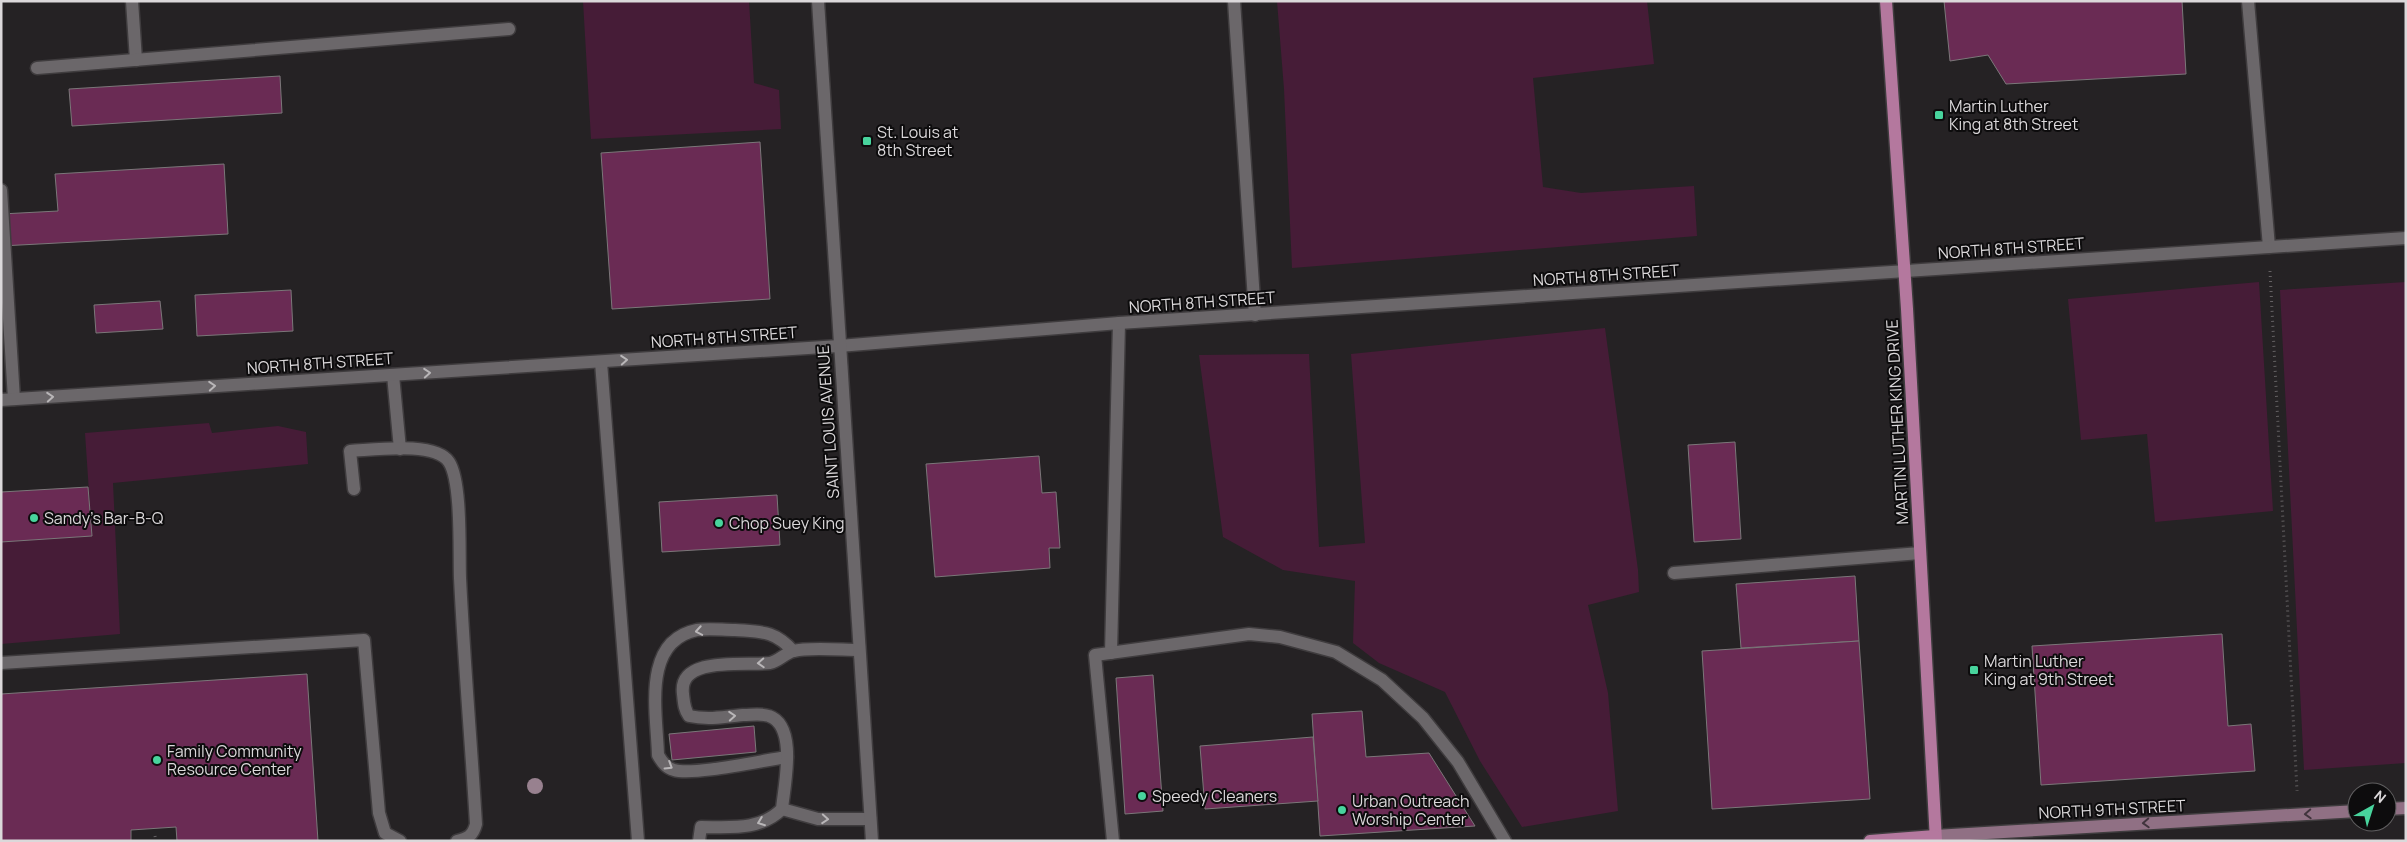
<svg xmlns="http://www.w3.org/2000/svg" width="2407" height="842" viewBox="0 0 2407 842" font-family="Manrope,sans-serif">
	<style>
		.green { fill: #461c37 }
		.building { fill: #6a2b54; stroke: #7b7779 }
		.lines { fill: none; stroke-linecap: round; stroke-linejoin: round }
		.service-casing { stroke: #3f3c3e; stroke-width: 15 }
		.minor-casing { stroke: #3f3c3e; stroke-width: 15 }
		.tertiary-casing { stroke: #3f3c3e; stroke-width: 15 }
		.secondary-casing { stroke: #3f3c3e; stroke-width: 15 }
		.primary-casing { stroke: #3f3c3e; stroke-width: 15 }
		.path { stroke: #646163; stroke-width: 3; stroke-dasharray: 1 4; stroke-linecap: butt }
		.service { stroke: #6b676a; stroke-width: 12 }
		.minor { stroke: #6b676a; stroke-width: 12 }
		.tertiary { stroke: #6b676a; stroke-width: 12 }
		.secondary { stroke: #907084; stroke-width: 12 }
		.primary { stroke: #b4789e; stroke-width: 12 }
		.tree { fill: #98818f }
		.oneway { stroke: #b9b6b8 }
		.oneway2 { stroke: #41343d }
		.poi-dot { fill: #48d49d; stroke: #0d0c0d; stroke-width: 2 }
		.labels { text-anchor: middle; stroke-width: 4; stroke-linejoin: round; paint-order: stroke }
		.poi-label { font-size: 16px; fill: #dbd8da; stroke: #0d0c0d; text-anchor: start }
		.street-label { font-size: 16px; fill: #dbd8da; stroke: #0d0c0d }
	</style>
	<rect width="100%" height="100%" fill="#252224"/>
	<g class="green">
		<path d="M583,1h166l5,82 25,7 2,39 -190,10z"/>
		<path d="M1277,1h370l7,63 -121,14 10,109 38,6 113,-7 3,50 -405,32 -8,-179z"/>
		<path d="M2259,282l14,229 -118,11 -8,-88 -66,6 -13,-141z"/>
		<path d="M2406,282v481l-102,7 -24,-480z"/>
		<path d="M1605,328l33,242 1,22 -51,13 20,88 10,118 -96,16 -42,-66 -35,-69 -66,-29 -26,-20 2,-62 -72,-11 -60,-33 -24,-182 110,-1 10,193 46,-4 -14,-189z"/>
		<path d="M209,423l3,10 66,-7 28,6 2,32 -195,19 7,151 -119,10v-102l91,-6 -7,-103z"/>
	</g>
	<g class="building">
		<path d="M1944,1h238l4,73 -180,10 -18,-29 -38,6z"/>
		<path d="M280,76l2,37 -210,13 -3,-37z"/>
		<path d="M760,142l10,157 -158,10 -11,-156z"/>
		<path d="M224,164l4,70 -227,12v-32l57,-3 -3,-37z"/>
		<path d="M291,290l2,41 -96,5 -2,-41z"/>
		<path d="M160,301l3,28 -67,4 -2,-28z"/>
		<path d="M1735,442l6,97 -47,3 -6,-97z"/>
		<path d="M1039,456l3,37 14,-1 4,56h-11l1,20 -115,9 -9,-113z"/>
		<path d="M88,487l4,49 -91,6v-50z"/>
		<path d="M777,495l3,50 -118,7 -3,-50z"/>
		<path d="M1855,576l4,65 -118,7 -5,-64z"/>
		<path d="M2222,634l6,92 23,-2 4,47 -214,14 -9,-139z"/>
		<path d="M1859,641l11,158 -158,10 -10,-158z"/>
		<path d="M307,674l11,167h-141l-1,-14 -45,3v11h-130v-147z"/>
		<path d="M1153,675l10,136 -38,3 -9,-136z"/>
		<path d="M1362,711l4,46 63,-4 46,73 -155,10 -8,-122z"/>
		<path d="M754,726l2,26 -84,8 -3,-26z"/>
		<path d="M1313,737l5,64 -113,8 -5,-63z"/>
	</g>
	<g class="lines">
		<g class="service-casing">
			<g id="service">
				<path d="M132,1l4,59"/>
				<path d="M1234,1l21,314"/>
				<path d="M2248,1l21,246"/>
				<path d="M37,68l472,-39"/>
				<path d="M1,190l13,209"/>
				<path d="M601,362l37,479"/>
				<path d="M393,375l7,74"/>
				<path d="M354,489l-4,-38c23,-1 85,-10 99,11 13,20 10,90 11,116 4,82 11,164 16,246 -3,12 -8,14 -19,17"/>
				<path d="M1674,573l246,-20"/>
				<path d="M1111,653l8,-330"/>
				<path d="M1,663l363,-23 15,173 6,20 15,8"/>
				<path d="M787,757c-23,3 -94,19 -113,13 -8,-2 -12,-8 -16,-15 -1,-41 -17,-114 39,-125 12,-2 25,0 38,0 26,2 39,0 58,21"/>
				<path d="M782,809l36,10h52"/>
				<path d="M699,841l2,-14c29,0 59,4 81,-18 2,-23 16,-83 -13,-93 -8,-3 -17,-1 -26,-1 -18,2 -36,5 -54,1 -5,-7 -5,-13 -6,-22 -5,-39 63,-28 87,-31 9,-2 15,-10 24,-12 13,-4 49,-1 65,-1"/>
				<path d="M1113,841l-18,-186 154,-21 31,3 56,15 46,28 41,38 35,44 47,79"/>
			</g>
		</g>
		<g class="minor-casing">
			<path id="minor" d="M1,400l838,-54 280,-23 1287,-85"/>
		</g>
		<g class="tertiary-casing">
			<path id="tertiary" d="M818,1l54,840"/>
		</g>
		<g class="secondary-casing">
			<g id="secondary">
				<path d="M2387,809l19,-1"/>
				<path d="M1935,836l422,-25"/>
			</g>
		</g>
		<g class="primary-casing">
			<g id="primary">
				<path d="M1886,1l21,308 29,532"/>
				<path d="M1870,841l65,-5"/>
			</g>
		</g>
		<g class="path">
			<path d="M2270,271l27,520"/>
			<path d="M155,836l1,5"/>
		</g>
		<use href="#service" class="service"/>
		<use href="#minor" class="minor"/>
		<use href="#tertiary" class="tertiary"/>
		<use href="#secondary" class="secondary"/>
		<use href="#primary" class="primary"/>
	</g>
	<circle class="tree" cx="535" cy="786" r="8"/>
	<defs><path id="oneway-chevron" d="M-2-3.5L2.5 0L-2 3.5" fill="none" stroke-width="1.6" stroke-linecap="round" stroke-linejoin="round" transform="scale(1.25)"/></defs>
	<g class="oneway">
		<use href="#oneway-chevron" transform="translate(624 360) rotate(-4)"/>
		<use href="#oneway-chevron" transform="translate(427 373) rotate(-4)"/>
		<use href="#oneway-chevron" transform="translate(212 386) rotate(-4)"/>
		<use href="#oneway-chevron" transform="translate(50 397) rotate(-4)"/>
		<use href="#oneway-chevron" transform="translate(699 631) rotate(170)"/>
		<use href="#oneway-chevron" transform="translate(761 663) rotate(177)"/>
		<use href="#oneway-chevron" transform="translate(732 716) rotate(-4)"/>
		<use href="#oneway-chevron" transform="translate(669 766) rotate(32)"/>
		<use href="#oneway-chevron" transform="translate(825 819) rotate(4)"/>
		<use href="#oneway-chevron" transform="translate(761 822) rotate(159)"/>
	</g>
	<g class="oneway2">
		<use href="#oneway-chevron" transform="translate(2308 814) rotate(177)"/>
		<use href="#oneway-chevron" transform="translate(2146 823) rotate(177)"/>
	</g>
	<g class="poi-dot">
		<rect x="1934" y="110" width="10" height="10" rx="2.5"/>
		<rect x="862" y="136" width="10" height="10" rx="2.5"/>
		<circle cx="34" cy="518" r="5"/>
		<circle cx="719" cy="523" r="5"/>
		<rect x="1969" y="665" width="10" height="10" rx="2.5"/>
		<circle cx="157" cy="760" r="5"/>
		<circle cx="1142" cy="796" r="5"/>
		<circle cx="1342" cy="810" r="5"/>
	</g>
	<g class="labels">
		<g class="poi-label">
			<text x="1949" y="112">Martin Luther<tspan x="1949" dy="18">King at 8th Street</tspan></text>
			<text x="877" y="138">St. Louis at<tspan x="877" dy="18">8th Street</tspan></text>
			<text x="44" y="524">Sandy's Bar-B-Q</text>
			<text x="729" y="529">Chop Suey King</text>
			<text x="1984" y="667">Martin Luther<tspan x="1984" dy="18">King at 9th Street</tspan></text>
			<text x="167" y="757">Family Community<tspan x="167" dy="18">Resource Center</tspan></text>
			<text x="1152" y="802">Speedy Cleaners</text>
			<text x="1352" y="807">Urban Outreach<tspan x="1352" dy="18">Worship Center</tspan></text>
		</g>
		<g class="street-label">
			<text transform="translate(2011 248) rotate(-4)" y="6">NORTH 8TH STREET</text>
			<text transform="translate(1606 275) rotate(-4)" y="6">NORTH 8TH STREET</text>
			<text transform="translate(1202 302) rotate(-4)" y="6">NORTH 8TH STREET</text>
			<text transform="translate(724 337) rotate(-4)" y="6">NORTH 8TH STREET</text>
			<text transform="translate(320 363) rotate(-4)" y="6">NORTH 8TH STREET</text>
			<text transform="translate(828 422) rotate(-94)" y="6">SAINT LOUIS AVENUE</text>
			<text transform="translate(1897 422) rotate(-93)" y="6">MARTIN LUTHER KING DRIVE</text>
			<text transform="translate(2112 809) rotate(-3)" y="6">NORTH 9TH STREET</text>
		</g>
	</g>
	<rect width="2407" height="842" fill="none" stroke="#dbd8da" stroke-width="5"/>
	<g transform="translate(2372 807) rotate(39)"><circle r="24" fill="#0d0c0d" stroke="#5f5e5f"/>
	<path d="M0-4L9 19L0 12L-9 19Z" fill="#48d49d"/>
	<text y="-8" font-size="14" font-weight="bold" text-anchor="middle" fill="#dbd8da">N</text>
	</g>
</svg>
